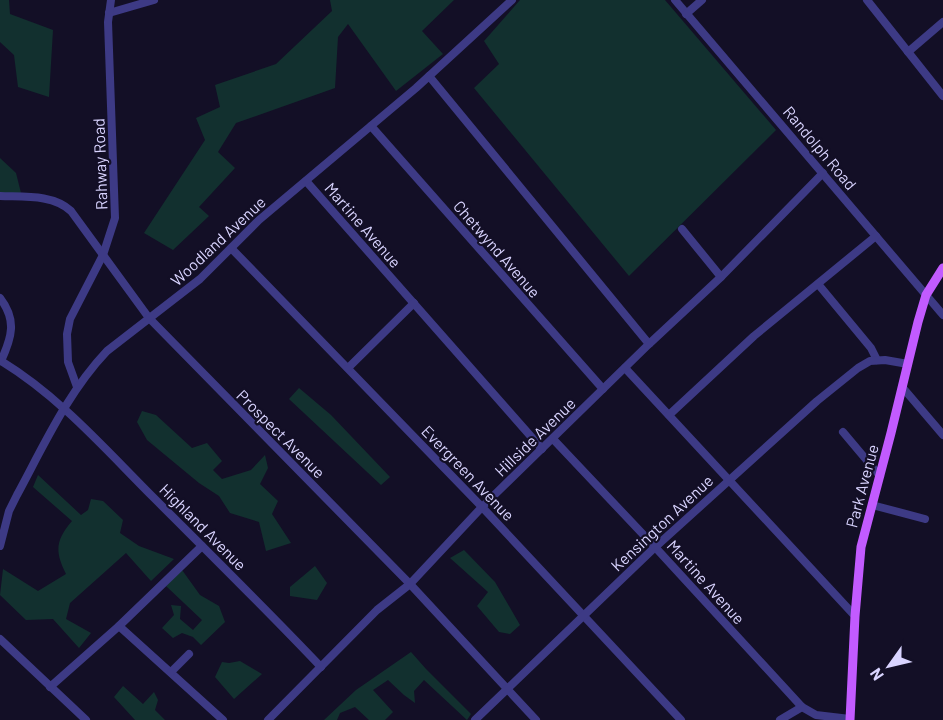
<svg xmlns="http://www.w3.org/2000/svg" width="943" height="720" viewBox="0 0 943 720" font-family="Barlow,sans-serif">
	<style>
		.green { fill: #12302f }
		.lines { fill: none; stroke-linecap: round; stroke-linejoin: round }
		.minor { stroke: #3d3a85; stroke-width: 8 }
		.major { stroke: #c25bff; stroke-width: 9 }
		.labels { text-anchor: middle; stroke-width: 4.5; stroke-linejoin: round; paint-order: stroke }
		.street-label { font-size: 16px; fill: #d9d4ff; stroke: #130f26 }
	</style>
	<rect width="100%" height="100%" fill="#130f26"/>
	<g class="green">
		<path d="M0,0h9l1,14 43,16 -4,67 -31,-10 -4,-32 -14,-13z"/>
		<path d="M330,0h124l-32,31 21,23 -47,37 -48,-67 -10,13 -3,51 -99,35 -18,29 17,16 -36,39 10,9 -36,34 -29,-17 61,-93 -9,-22 24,-11 -5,-22 61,-21 56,-53z"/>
		<path d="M520,0h145l111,130 -147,146 -155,-188 25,-24 -15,-23z"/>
		<path d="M0,158l16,15 6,24 -22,1z"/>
		<path d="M299,388l32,27 59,62 -9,8 -92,-86z"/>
		<path d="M142,411l14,4 36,33 15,-5 15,18 -9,9 9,9 29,-9 14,-15 3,13 -8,16 18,17 -6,13 19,29 -25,8 -7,-29 -29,-9 -11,-17 -20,-13 -52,-43 -10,-18z"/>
		<path d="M38,475l43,40 7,-5 3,-11 12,2 20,19 -3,13 19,13 35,13 -23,22 -25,-28 -56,50 -4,16 25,14 -12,15 -26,-29 -27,1 -26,-25 3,-26 35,22 28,-17c-11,-22 -11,-33 6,-53l-39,-34z"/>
		<path d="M464,550l31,32 25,43 -10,9 -11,-2 -22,-26 11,-14 -38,-34z"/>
		<path d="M315,566l12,17 -10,17 -27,-4v-9z"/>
		<path d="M182,570l18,25 19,11 6,16 -24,23 -8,-8 -11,-4 -9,5 -11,-10 12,-13 -3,-10 10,1 -1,13 13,11 9,-10 -36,-34z"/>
		<path d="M411,652l15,17 45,45 -4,6 -43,-40 -10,11 1,12 -11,-8 -16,-15 -15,10 20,22 -8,8h-16l-14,-13 -15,6 -3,7h-13l32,-30z"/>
		<path d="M240,661l22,13 -28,25 -19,-22 7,-15 7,1z"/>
		<path d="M123,686l20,18 11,-12 4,8 -3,10 10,10h-30l-21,-23z"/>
	</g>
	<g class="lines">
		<g class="minor">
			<path d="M675,0l268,315"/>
			<path d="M867,0l76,96"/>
			<path d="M109,13l45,-13"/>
			<path d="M686,14l16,-14"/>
			<path d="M908,52l35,-30"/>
			<path d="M429,76l220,268"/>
			<path d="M371,126l232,263"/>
			<path d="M306,181l236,268"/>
			<path d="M0,196c23,1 53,-2 71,15l78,107 261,266 126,136"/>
			<path d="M682,229l39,48"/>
			<path d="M231,248l251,259 199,213"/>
			<path d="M818,284l53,64 6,12"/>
			<path d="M0,298c17,22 12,39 1,63"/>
			<path d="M1,361c59,36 104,88 153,137 56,56 113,112 167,169"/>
			<path d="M348,368l66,-65"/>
			<path d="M625,368l230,248"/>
			<path d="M77,387l-9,-25 -1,-28 3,-15 33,-64 12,-37 -7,-196 3,-22"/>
			<path d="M903,388l40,47"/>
			<path d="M669,415l85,-79 122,-100"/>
			<path d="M843,432l37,44"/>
			<path d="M553,439l102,108 147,160 14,8 34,4"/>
			<path d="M872,505l53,14"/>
			<path d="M0,546l9,-35 8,-16c27,-50 51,-103 90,-144l93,-72 59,-59 157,-132 96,-88"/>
			<path d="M119,626l104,94"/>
			<path d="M0,639l86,81"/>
			<path d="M171,672l18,-18"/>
			<path d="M50,687l69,-61 83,-80"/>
			<path d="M268,720l109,-110 33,-26 72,-77 167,-163 72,-67 102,-104"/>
			<path d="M475,720l177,-170 165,-149 41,-33 12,-7 15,-1 23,4"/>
			<path d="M780,720l22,-13"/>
		</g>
		<path class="major" d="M850,720l5,-104 6,-69 30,-114 27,-111 8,-27 17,-27"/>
	</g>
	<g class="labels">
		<g class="street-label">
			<text transform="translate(820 148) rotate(50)" y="6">Randolph Road</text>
			<text transform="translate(100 164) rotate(-92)" y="6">Rahway Road</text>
			<text transform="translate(363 225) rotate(49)" y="6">Martine Avenue</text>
			<text transform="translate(218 241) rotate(-43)" y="6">Woodland Avenue</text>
			<text transform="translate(497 249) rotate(49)" y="6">Chetwynd Avenue</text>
			<text transform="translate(281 434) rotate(45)" y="6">Prospect Avenue</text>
			<text transform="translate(535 437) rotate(-44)" y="6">Hillside Avenue</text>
			<text transform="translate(468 473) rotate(46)" y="6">Evergreen Avenue</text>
			<text transform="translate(862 486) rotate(-75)" y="6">Park Avenue</text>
			<text transform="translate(662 523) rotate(-43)" y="6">Kensington Avenue</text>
			<text transform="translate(203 527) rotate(45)" y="6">Highland Avenue</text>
			<text transform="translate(706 582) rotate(48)" y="6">Martine Avenue</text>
		</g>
	</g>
	<g transform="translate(889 666) rotate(236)" stroke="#130f26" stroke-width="4.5" paint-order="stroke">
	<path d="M0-4.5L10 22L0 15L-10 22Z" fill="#d9d4ff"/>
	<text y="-9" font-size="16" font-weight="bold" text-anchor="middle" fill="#d9d4ff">N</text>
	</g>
</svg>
